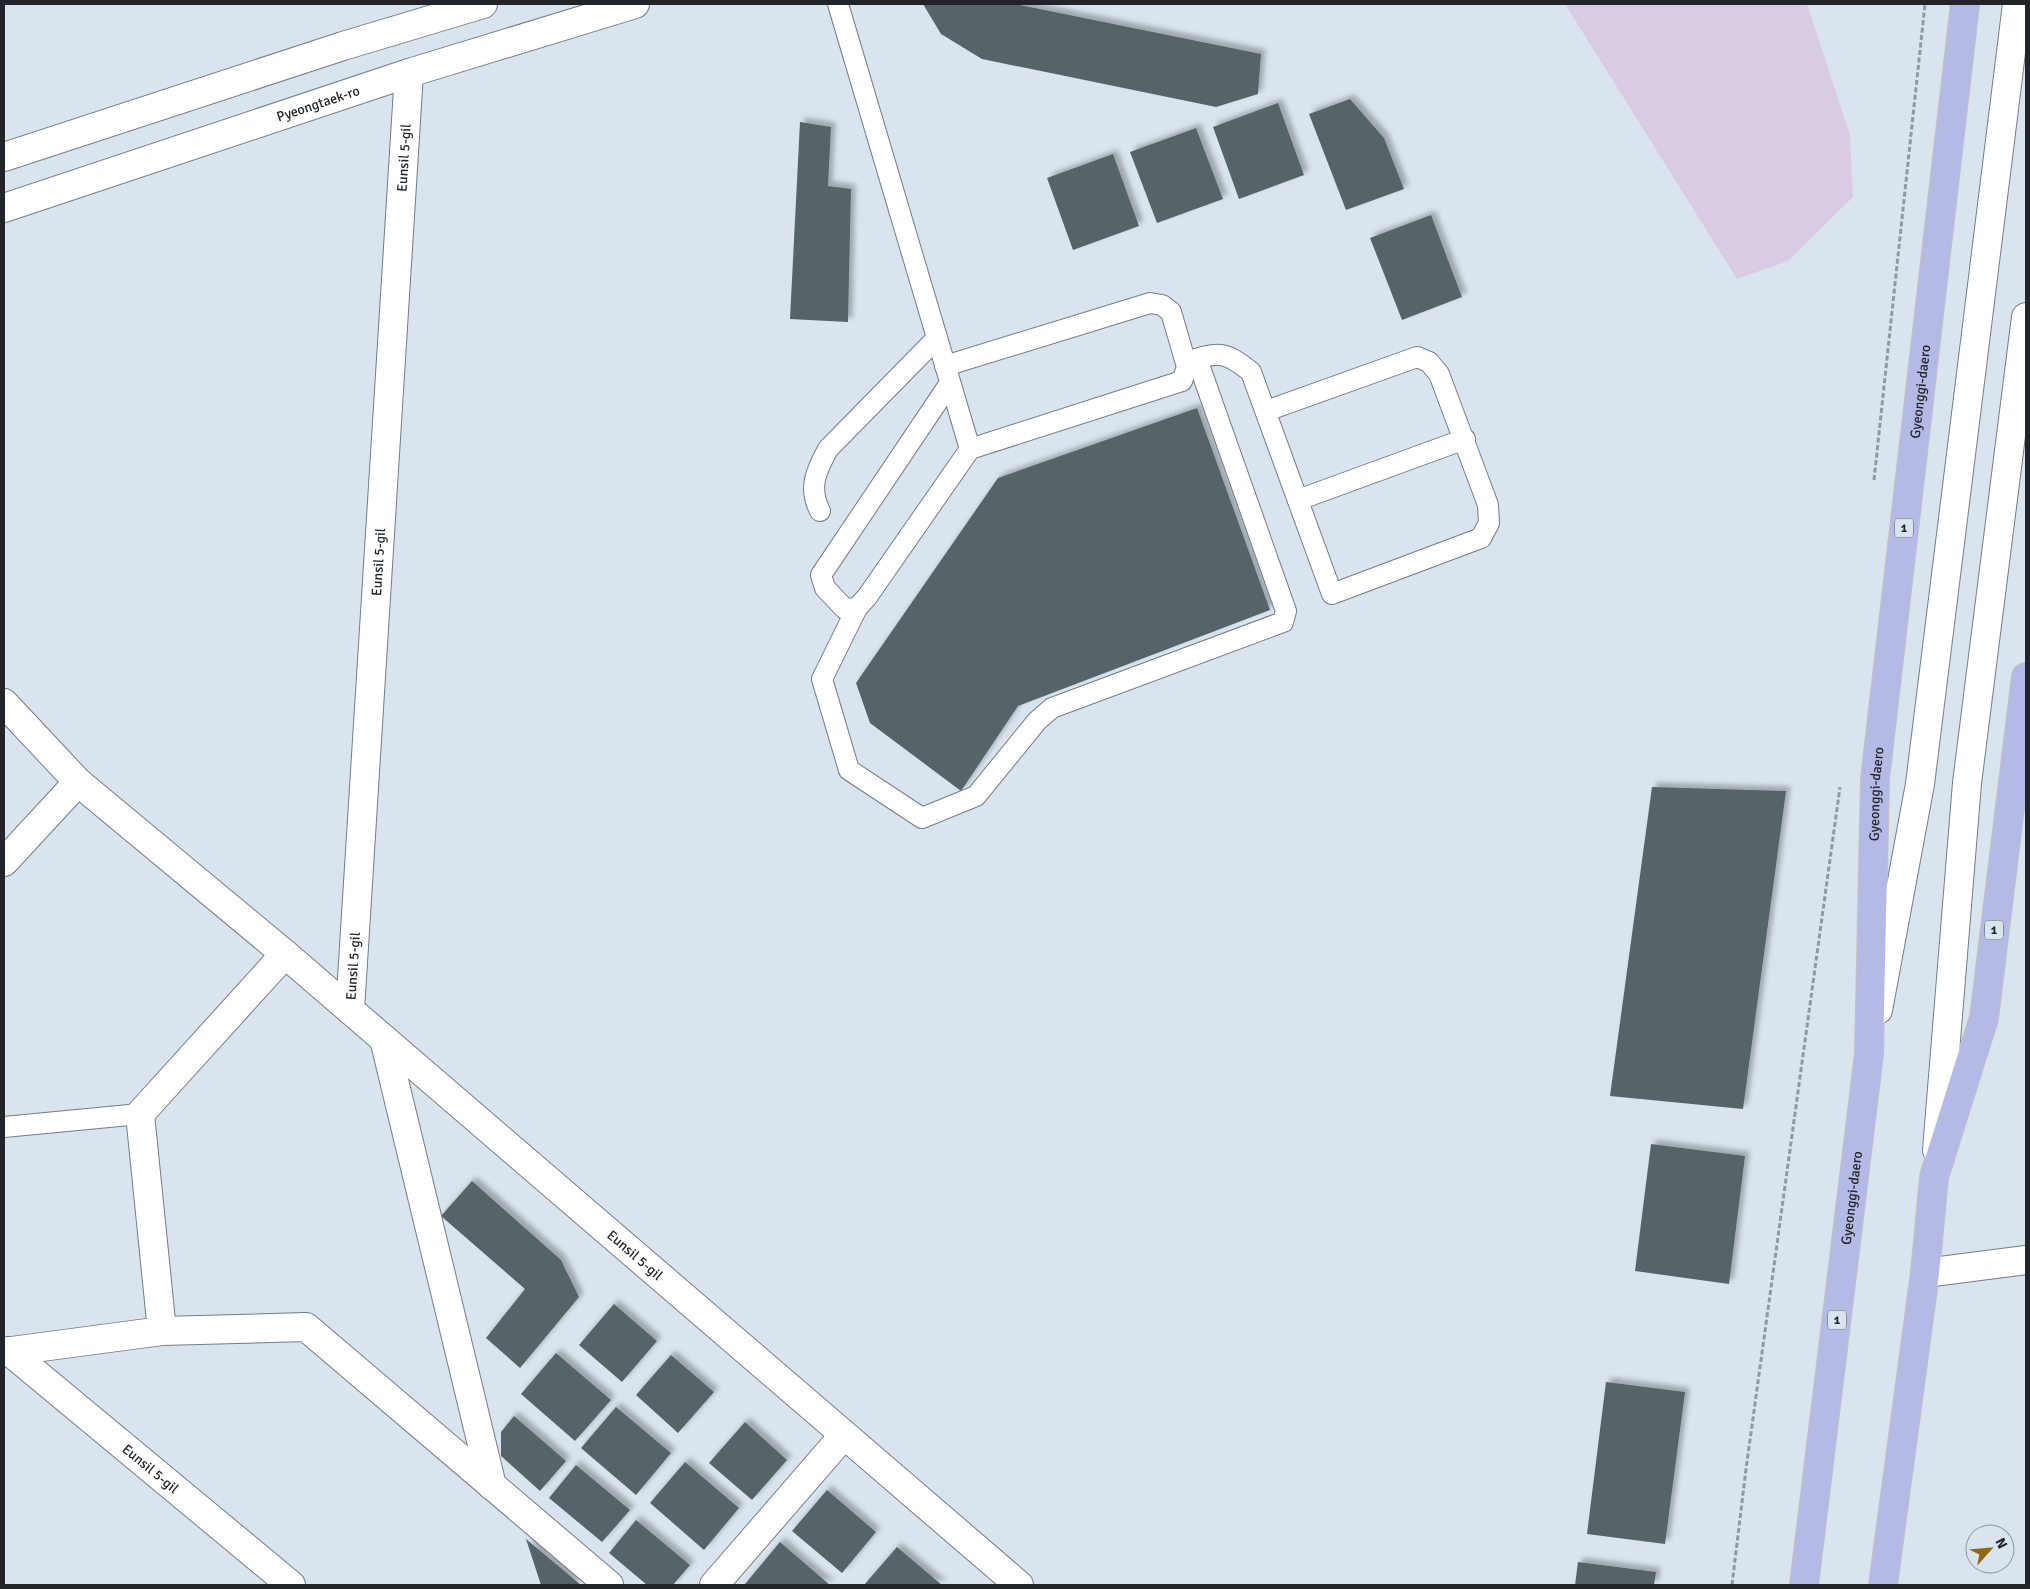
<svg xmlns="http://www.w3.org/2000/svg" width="2030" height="1589" viewBox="0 0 2030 1589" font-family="Signika,sans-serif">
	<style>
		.green { fill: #dacbe4 }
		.building { fill: #566467; filter: url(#shadow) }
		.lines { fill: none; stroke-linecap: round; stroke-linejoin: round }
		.lane-casing { stroke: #737d86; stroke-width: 22 }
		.street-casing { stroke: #737d86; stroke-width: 30 }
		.secondary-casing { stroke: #737d86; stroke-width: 30 }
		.primary-casing { stroke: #c1c2c3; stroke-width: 30 }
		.path { stroke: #9099a0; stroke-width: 3; stroke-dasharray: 5 2.5; stroke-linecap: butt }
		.lane { stroke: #fff; stroke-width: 20 }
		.street { stroke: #fff; stroke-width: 28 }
		.secondary { stroke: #fff; stroke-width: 28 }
		.primary { stroke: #b5b9e5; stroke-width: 28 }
		.labels { text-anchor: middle; stroke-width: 5; stroke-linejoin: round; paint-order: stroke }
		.shield { fill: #d9e4ee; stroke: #585e64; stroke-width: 1 }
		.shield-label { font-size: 12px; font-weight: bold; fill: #212529 }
		.street-label { font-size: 14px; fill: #212529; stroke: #d9e4ee }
	</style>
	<defs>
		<filter id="shadow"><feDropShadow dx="4.5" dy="-4.5" stdDeviation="2.5" flood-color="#0004"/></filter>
	</defs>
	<rect width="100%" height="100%" fill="#d9e4ee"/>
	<path class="green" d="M1565,4h242l43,131 3,62 -65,64 -51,18z"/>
	<g class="building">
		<path d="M923,4h92l246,50 -3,40 -42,13 -234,-48 -41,-25z"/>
		<path d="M1350,99l34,39 20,51 -58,21 -37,-96z"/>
		<path d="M1278,103l26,72 -65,24 -26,-72z"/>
		<path d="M800,122l31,5 -3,59 23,3 -3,133 -58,-3z"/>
		<path d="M1196,128l27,71 -66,24 -27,-71z"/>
		<path d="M1113,154l26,72 -66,24 -26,-72z"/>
		<path d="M1431,215l31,82 -60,23 -32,-82z"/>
		<path d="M1197,408l73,202 -252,96 -57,85 -91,-68 -14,-40 142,-205z"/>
		<path d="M1652,787l134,4 -43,318 -133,-13z"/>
		<path d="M1651,1144l94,12 -16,128 -94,-13z"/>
		<path d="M472,1181l89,79 18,37 -59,71 -34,-30 39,-49 -84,-73z"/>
		<path d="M614,1304l43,37 -35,41 -43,-37z"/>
		<path d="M556,1353l55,47 -36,41 -54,-47z"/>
		<path d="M671,1355l43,37 -36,41 -42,-38z"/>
		<path d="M1606,1382l79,10 -20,152 -78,-10z"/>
		<path d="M616,1407l55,46 -35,42 -55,-47z"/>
		<path d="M514,1416l52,45 -26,30 -39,-35v-24z"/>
		<path d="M745,1422l42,38 -35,40 -43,-37z"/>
		<path d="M685,1462l54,46 -35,42 -54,-47z"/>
		<path d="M576,1465l54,45 -28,32 -53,-44z"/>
		<path d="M827,1490l49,42 -34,41 -50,-42z"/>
		<path d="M636,1520l54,45 -17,20h-26l-38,-32z"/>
		<path d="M526,1539l55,46h-40z"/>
		<path d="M780,1542l50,43 -85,-1z"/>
		<path d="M897,1547l45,38h-78z"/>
		<path d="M1578,1562l78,10 -2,13h-79z"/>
	</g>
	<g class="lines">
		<g class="lane-casing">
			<g id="lane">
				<path d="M838,4l132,445"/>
				<path d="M1186,362c32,-10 38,-12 65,10l81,222 149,-56 8,-15 -1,-18 -49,-131 -10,-12 -12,-5 -151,54"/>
				<path d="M945,366l205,-63 12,2 9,7 16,55 -5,14 -212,68 -103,148 -10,11 -12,1 -20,-21 -4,-13 129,-192"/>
				<path d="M1298,500l167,-61"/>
				<path d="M820,511c-12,-23 -4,-40 8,-62l109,-111"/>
				<path d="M857,608l-35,71 27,91 73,48 54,-22 61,-75 15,-13 231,-86 3,-11 -89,-252"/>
				<path d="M4,1127l136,-13"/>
			</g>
		</g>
		<g class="street-casing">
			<g id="street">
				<path d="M4,862l74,-80"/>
				<path id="s1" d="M350,1010l59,-937"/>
				<path d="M384,1039l108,447"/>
				<path d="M1925,1273l101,-13"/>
				<path d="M162,1331l144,-4 303,258"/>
				<path id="s2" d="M9,1351l282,234"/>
				<path d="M4,1352l158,-21 -22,-217 145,-160"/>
				<path d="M714,1585l130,-150"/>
			</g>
		</g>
		<g class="secondary-casing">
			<g id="secondary">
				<path d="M4,157l339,-111 140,-42"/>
				<path id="s3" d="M4,208l405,-135 226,-69"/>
				<path id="s4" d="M4,703l74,79 207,172 734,631"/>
				<path d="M1878,1010l42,-226 97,-780"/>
				<path d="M1937,1150l30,-367 59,-466"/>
			</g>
		</g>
		<g class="primary-casing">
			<g id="primary">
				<path id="s5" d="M1804,1585l65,-531 6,-275 90,-775"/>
				<path d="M1883,1585l42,-312 9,-96 50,-159 42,-341"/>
			</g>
		</g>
		<g class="path">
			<path d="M1874,480l51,-476"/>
			<path d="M1732,1585l14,-116 94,-682"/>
		</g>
		<use href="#lane" class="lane"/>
		<use href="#street" class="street"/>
		<use href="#secondary" class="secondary"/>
		<use href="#primary" class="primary"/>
	</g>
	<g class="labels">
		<g class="shield">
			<rect x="1895" y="518.5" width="18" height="19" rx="4"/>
			<rect x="1985" y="920.5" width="18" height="19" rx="4"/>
			<rect x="1828" y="1310.5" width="18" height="19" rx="4"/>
		</g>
		<g class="shield-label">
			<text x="1904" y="532">1</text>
			<text x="1994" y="934">1</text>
			<text x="1837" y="1324">1</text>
		</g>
		<g class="street-label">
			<text dy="5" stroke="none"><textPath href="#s3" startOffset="331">Pyeongtaek-ro</textPath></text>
			<text dy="5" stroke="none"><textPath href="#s1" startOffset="854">Eunsil 5-gil</textPath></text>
			<text dy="5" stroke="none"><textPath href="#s5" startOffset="1200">Gyeonggi-daero</textPath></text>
			<text dy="5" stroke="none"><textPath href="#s1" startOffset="449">Eunsil 5-gil</textPath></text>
			<text dy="5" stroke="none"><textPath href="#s5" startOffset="795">Gyeonggi-daero</textPath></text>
			<text dy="5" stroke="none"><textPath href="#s1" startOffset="44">Eunsil 5-gil</textPath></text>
			<text dy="5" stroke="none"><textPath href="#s5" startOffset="390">Gyeonggi-daero</textPath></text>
			<text dy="5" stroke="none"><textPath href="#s4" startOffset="839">Eunsil 5-gil</textPath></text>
			<text dy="5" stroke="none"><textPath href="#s2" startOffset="184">Eunsil 5-gil</textPath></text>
		</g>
	</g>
	<rect width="2030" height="1589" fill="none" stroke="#212529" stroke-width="10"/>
	<g transform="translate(1990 1549) rotate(63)"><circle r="24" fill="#d9e4ee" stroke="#8f989f"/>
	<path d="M0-4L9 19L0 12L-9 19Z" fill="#926711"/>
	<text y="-8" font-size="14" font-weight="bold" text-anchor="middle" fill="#212529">N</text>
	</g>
</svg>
